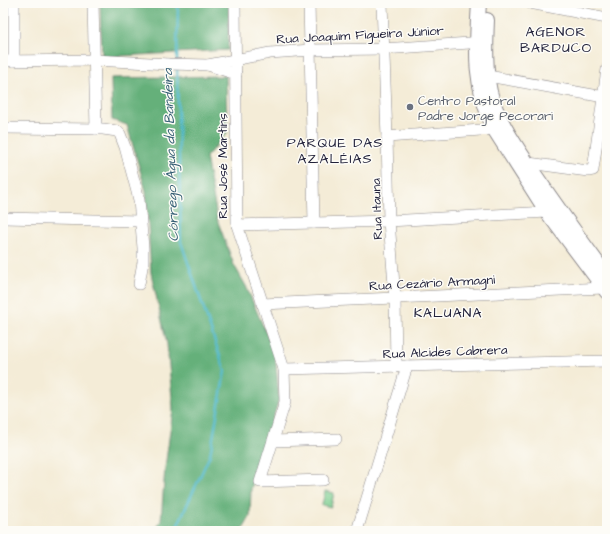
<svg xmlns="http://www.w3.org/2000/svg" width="610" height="534" viewBox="0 0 610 534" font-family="'Architects Daughter',sans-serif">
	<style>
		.green { fill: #7ccd8f; stroke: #4f7865 }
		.forest { fill: #65b07a; stroke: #44695a }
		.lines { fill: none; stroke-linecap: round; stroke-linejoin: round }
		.stream { stroke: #4eb8ca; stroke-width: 2.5 }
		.minor-casing { stroke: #8b8789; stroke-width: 12 }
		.tertiary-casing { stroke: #8b8789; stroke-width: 16 }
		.minor { stroke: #fff; stroke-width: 11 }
		.tertiary { stroke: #fff; stroke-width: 14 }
		.worship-dot { fill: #6b7280; stroke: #fdfcf7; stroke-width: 1.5 }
		.labels { text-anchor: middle; stroke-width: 3; stroke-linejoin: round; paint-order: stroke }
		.street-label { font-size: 13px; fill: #22223b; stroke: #fdfcf7 }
		.worship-label { font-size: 13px; fill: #5b616d; stroke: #fdfcf7; text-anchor: start }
		.neighbourhood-label { font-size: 14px; letter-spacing: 1px; fill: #22223b; stroke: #fdfcf7 }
		.water-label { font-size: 14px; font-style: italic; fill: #345e74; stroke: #fdfcf7 }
	</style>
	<rect width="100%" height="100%" fill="#fdfcf7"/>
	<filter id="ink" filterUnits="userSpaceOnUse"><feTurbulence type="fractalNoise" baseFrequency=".025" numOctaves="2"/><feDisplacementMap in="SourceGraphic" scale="8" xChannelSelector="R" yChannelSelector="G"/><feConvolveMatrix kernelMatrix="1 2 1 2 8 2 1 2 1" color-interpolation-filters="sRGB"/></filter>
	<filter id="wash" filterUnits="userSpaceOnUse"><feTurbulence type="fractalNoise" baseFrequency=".012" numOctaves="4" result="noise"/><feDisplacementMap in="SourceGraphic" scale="16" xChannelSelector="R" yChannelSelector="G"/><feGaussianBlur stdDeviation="0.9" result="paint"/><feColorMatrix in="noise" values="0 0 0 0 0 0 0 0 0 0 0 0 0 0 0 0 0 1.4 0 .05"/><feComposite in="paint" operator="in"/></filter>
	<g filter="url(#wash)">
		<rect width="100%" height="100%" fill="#f4ecd7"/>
		<path class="green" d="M325,491l9,2 -3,14 -9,-2z"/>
		<g class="forest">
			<path d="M100,3h129l-1,47 -126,7z"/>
			<path d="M226,76l1,57 -21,24 12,65 16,43 12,21 29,68 4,45 -28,90 -1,28 -8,14h-87l6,-10 4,-53 8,-59 -6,-65 -16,-71 -5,-82 -19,-66 -15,-5 -1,-42z"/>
		</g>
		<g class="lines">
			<g class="stream">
				<path d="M177,61l1,-58"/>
				<path d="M175,531l35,-76 15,-84 -44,-129 -4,-176"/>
			</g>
		</g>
	</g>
	<g filter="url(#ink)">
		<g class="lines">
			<g class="minor-casing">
				<g id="minor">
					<path d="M14,3v58"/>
					<path d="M93,3l3,126"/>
					<path d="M235,3l2,222 47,144 1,33 -25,80 63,-2"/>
					<path d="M309,3l5,220"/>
					<path d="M382,3l5,134 2,84 6,77 1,69"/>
					<path d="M530,3l77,15"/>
					<path d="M3,61l91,-1 75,4 39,1 62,-12 41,-3 72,-1 101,-7"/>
					<path d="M208,65l28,9"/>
					<path d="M488,76l116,21"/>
					<path d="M3,128l100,1 14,2 3,3 5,13 11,41 3,12 4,48v14l-4,22"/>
					<path d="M387,137l107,-8"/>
					<path d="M521,162l67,9 5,-1 14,-101"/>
					<path d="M3,218l137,3"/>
					<path d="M237,225l152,-4 158,-9"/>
					<path d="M262,304l133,-6 208,-10"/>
					<path d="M284,369l323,-8"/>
					<path d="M273,441l63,-2"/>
					<path d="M357,531l50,-165"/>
				</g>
			</g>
			<g class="tertiary-casing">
				<g id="tertiary">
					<path d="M479,3c-3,48 -6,80 15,126l53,83 60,80"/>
					<path d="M487,20c-1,23 -2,49 3,72 7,28 28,57 43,80 24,35 49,70 74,104"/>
				</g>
			</g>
			<use href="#minor" class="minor"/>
			<use href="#tertiary" class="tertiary"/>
		</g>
	</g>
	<circle class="worship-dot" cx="410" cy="107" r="4"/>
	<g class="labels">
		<g class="street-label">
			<text transform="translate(360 34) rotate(-3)" y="5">Rua Joaquim Figueira Júnior</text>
			<text transform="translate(222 166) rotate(-90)" y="5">Rua José Martins</text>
			<text transform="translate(376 209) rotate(-92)" y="5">Rua Itauna</text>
			<text transform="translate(432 282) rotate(-3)" y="5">Rua Cezário Armagni</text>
			<text transform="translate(445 351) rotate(-2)" y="5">Rua Alcides Cabrera</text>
		</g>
		<g class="worship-label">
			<text x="418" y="105">Centro Pastoral<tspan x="418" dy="15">Padre Jorge Pecorari</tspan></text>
		</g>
		<g class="neighbourhood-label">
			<text x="556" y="36">AGENOR<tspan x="556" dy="16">BARDUCO</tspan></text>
			<text x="335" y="147">PARQUE DAS<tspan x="335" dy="16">AZALÉIAS</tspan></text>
			<text x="448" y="317">KALUANA</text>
		</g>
		<g class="water-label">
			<text transform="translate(170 155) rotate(-92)" y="5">Córrego Água da Bandeira</text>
		</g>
	</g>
	<rect width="610" height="534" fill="none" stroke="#fdfcf7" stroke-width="16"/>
</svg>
